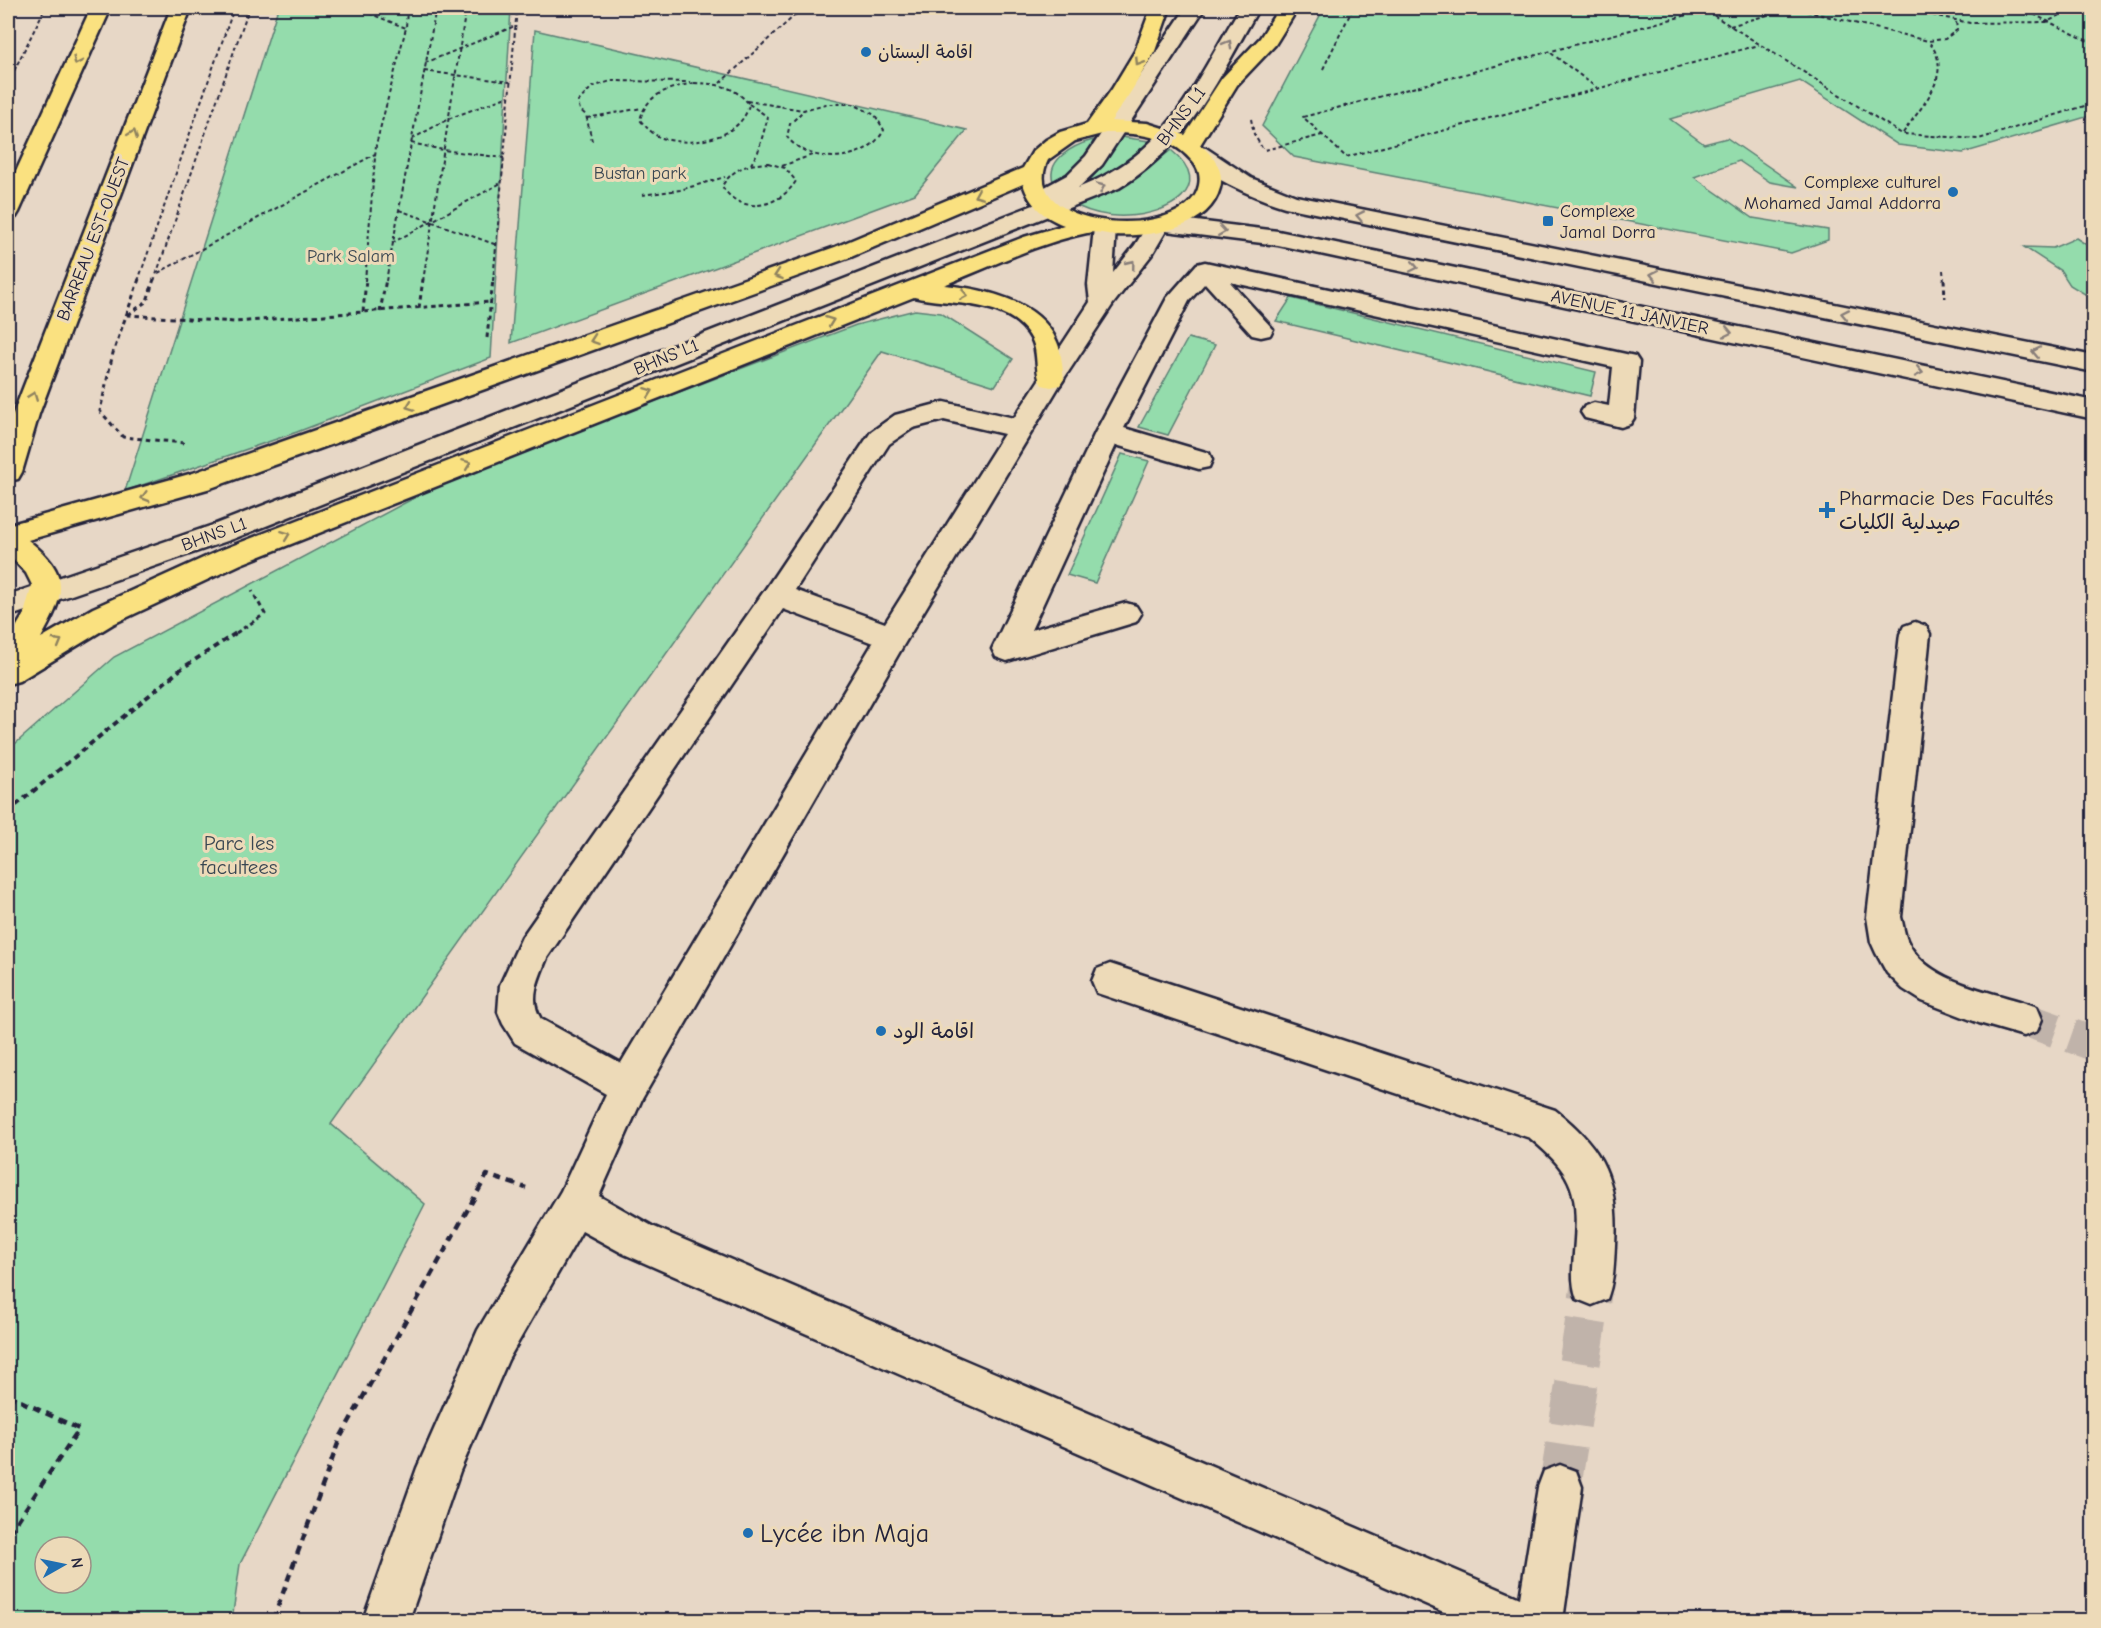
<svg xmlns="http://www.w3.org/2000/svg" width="2101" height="1628" viewBox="0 0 2101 1628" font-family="'Comic Neue','Playpen Sans Arabic',sans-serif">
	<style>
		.green { fill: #94dcac; stroke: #5b7f74; stroke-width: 1.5; fill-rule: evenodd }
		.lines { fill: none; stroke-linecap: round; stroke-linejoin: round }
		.minor-tunnel-far1 { stroke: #c0b3aa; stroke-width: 34; stroke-dasharray: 34 16; stroke-linecap: butt }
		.minor-tunnel { stroke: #c0b3aa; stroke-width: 42; stroke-dasharray: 42 21; stroke-linecap: butt }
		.minor-casing { stroke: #22223b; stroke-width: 5 }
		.major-casing { stroke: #22223b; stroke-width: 5 }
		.path-far3 { stroke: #22223b; stroke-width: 2; stroke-dasharray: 4 3; stroke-linecap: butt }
		.path-far2 { stroke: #22223b; stroke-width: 3; stroke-dasharray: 4.5 4; stroke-linecap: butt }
		.path-far1 { stroke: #22223b; stroke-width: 4; stroke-dasharray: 6 4.5; stroke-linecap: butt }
		.path { stroke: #22223b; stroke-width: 4.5; stroke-dasharray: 8 6; stroke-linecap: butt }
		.minor { fill: #eddab8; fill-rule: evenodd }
		.major { fill: #fae180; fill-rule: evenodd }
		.oneway { stroke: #887e7a }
		.oneway2 { stroke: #8e825e }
		.poi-dot { fill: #1f6fb2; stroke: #eddab8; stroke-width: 2 }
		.labels { text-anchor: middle; stroke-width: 6; stroke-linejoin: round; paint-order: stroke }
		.far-poi-label { font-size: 18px; fill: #22223b; stroke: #eddab8; text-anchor: start }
		.far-street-label { font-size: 18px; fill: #22223b; stroke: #eddab8 }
		.far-park-label { font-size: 18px; fill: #394752; stroke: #eddab8 }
		.poi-label { font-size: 21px; fill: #22223b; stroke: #eddab8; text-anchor: start }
		.park-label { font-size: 21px; fill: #394752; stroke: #eddab8 }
		.near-poi-label { font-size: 26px; fill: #22223b; stroke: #eddab8; text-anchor: start }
	</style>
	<rect width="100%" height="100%" fill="#e7d7c6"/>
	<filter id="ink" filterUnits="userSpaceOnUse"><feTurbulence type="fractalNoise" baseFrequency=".0167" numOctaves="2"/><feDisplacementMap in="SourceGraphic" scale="12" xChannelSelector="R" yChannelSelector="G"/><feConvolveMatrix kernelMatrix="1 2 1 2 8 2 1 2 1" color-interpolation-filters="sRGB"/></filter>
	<g filter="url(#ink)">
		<g class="green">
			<path d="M278,8h233l-20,350 -194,74 -172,59z"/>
			<path d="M1324,8h769v107l-130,38 -65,-8 -98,-64 -130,38 34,25 23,-6 71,49 -28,-5 -31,-21 -45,16 59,41 75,12v10l-37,13 -497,-96 -32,-31z"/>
			<path d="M535,30l432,100 -52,64 -404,149z"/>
			<path d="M1121,137l35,5 -59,40 -6,-3 16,-19z"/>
			<path d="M1093,140c-3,22 -22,33 -38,46 -13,-25 19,-41 38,-46z"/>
			<path d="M1171,150c47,38 -4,65 -44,66 -18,1 -35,-3 -50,-10 36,-15 64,-31 94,-56z"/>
			<path d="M2076,238l17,11v50l-23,-14 -9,-14 -37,-24 29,1z"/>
			<path d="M1291,298l305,74 -6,24 -314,-75z"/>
			<path d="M915,310l26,3 72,46 -18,27 -113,-35 -551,773 94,80 -185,360 -8,56h-224v-870l106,-93 336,-178 406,-154zM45,1547h36v36h-36z"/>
			<path d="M1188,338l27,7 -47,90 -29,-8z"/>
			<path d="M1122,454l27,7 -54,122 -28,-8z"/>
		</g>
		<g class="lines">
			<path class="minor-tunnel-far1" d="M2024,1019l70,25"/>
			<path class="minor-tunnel" d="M1560,1487l32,-203"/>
			<g class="minor-casing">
				<g id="minor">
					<path d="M1186,8h19l-103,157 -24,23c92,-36 114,-102 162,-180h19c-40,69 -69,137 -140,180l-886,351 -225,78v-22l205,-70 836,-326 -6,-1 -3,-5 3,-5 24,-13 19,-19z"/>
					<path d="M1198,147l8,1 45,30 45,18 798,160v16l-809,-165c-27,-8 -81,-30 -98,-54l3,-5z"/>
					<path d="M1164,217l114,14 816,170v18l-816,-174 -112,-14 -13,22 -40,51 -52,79 -158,263 -261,453 -43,97 53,30 868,372 18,-111 6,-16 16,-6 16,6 6,16 -19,133h-101l-838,-366 -42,-23 -74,129 -48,111 -51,149h-46l54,-152 61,-138 83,-139 45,-97 -91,-51 -12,-19 -5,-12 2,-27 22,-48 245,-350 104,-155 24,-17 49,-13 70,16 76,-116 -2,-17 6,-57 3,-5 8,-2 8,2 3,5 -3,45 22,-28 15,-24zM944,420l60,14 -119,189 -90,-33 94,-146 24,-16zM783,609l90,34 -252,420 -80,-44c-13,-20 -2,-41 6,-61z"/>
					<path d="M1205,262l430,94 4,6 -5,56 -4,6 -9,3 -36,-9 -4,-6 4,-6 9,-3 15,3 4,-39 -383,-85 43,47 -3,6 -9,2 -9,-2 -47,-52 -16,18 -65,127 85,25 3,7 -3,7 -10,2 -83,-24 -85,185 95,-27 10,3 5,8 -5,8 -129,39 -11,-4 -4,-8 103,-216 72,-135 30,-34z"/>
					<path d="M1915,622l11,4 4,8 -29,283c2,7 3,16 6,23 20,45 89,51 130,67l5,12 -5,12 -13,5 -45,-13 -57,-22 -19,-12 -16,-16 -11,-20 -5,-11 -4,-25 33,-283 4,-8z"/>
					<path d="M1110,964l445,146c49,38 64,71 60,135 -1,19 -1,36 -8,54l-15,6 -15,-6c-6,-17 -4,-29 -3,-46 5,-59 2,-77 -44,-115l-433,-145 -5,-12 5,-12z"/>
				</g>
			</g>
			<g class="major-casing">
				<g id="major">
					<path d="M91,8h20l-92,204 -3,5 -8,2v-30z"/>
					<path d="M171,8h20l-152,406 -17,58 -4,7 -10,2v-50l5,-17z"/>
					<path d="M1151,8h19l-15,43 -23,39 -21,31 36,2 38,12 37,-57 38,-40 19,-30h19l-23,37 -38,40 -37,60c13,10 25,26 20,43 -11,42 -71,49 -106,47 -9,-1 -19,-4 -27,-2 -49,10 -97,34 -143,52 40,4 96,15 113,57 5,11 5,25 7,37l-4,6 -9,2 -9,-2c-8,-13 -3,-31 -10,-45 -22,-42 -81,-34 -118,-43l-673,267 -128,60 -94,57 -11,3v-43l16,-27 8,-29 -6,-12 -18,-19v-29l185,-52 642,-226 188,-79 10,-17 13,-11 14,-8 27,-8 25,-35 23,-38zM1106,133c31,0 64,2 85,27 7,7 10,15 8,25 -11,59 -185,45 -151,-25l27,-19zM1023,184c7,21 20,33 41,41l-40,12 -803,313 -128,58 -52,30c25,-44 30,-64 -13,-98l183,-52 640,-231z"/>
				</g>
			</g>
			<g class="path-far3">
				<path d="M356,8l50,20"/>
				<path d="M402,8h17"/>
				<path d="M503,8l13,5"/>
				<path d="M1702,8l200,126 77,5 115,-36"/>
				<path d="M1793,8l135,33 17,-2 12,-9 -1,-9"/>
				<path d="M1898,8l72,15 77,-1 27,-14"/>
				<path d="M2021,8l73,36"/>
				<path d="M1706,10l-403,107 43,40 413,-112"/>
				<path d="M1730,26l61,-18"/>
				<path d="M1551,53l46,35"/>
				<path d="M425,63l90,-37"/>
				<path d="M1323,69l30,-61"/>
				<path d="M424,71l86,11"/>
				<path d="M8,83l37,-75"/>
				<path d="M694,83c23,1 39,2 55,21 -6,34 -58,44 -87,34 -9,-3 -16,-11 -22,-18 7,-27 29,-32 54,-37z"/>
				<path d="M720,83l83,-75"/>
				<path d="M747,101l56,9 23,-6h27l22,11 9,15c-17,33 -74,36 -97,7l3,-13 14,-14"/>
				<path d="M749,104l19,13 -10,35 -7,12"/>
				<path d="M587,118l55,-10"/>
				<path d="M1251,119l3,15 8,14"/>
				<path d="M1903,133c19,-28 53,-60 25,-92"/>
				<path d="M412,139l36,-20 61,-23"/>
				<path d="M592,141l-6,-26 -6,-5 -2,-8 14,-15 19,-6 79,1"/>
				<path d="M411,143l32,7 61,8"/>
				<path d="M1265,150l57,-15"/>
				<path d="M768,163l17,5 11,13c-17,27 -56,35 -74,5 11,-18 26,-22 46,-23z"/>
				<path d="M782,166l30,-11"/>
				<path d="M642,195l38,-5 45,-13"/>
				<path d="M399,210l98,35"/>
				<path d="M392,243l109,-60"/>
				<path d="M1943,270l1,11"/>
				<path d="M158,273l217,-119"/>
				<path d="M138,281l96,-273"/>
				<path d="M154,281l95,-273"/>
				<path d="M365,281l11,-136 30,-117 1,-20"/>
				<path d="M386,281l50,-273"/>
				<path d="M423,281l43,-273"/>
				<path d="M493,281l24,-273"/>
			</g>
			<g class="path-far2">
				<path d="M139,279l-26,74 -13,58 23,26 61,6"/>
				<path d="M1944,279l1,19"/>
				<path d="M419,308l4,-29"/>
				<path d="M363,312l3,-33"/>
				<path d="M380,312l6,-33"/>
				<path d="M127,315l108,7 255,-20"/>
				<path d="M128,315l19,-14 7,-22"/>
				<path d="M487,338l6,-59"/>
				<path d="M236,633l29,-19 -13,-23"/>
			</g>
			<path class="path-far1" d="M8,812l173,-143 58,-38"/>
			<g class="path">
				<path d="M8,1395l71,34 -71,106"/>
				<path d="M273,1620l67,-182 147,-263 39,13"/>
			</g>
			<use href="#minor" class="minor"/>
			<use href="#major" class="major"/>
		</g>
		<defs><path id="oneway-chevron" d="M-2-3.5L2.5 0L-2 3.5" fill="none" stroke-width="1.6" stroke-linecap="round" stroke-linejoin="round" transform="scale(1.5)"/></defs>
		<g class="oneway">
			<use href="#oneway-chevron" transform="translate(1228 44) rotate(-60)"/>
			<use href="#oneway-chevron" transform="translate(1101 187) rotate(-24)"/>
			<use href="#oneway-chevron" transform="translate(1360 216) rotate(-169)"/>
			<use href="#oneway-chevron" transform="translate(1222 231) rotate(9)"/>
			<use href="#oneway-chevron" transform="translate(1131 264) rotate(-51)"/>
			<use href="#oneway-chevron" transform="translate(1414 267) rotate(12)"/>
			<use href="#oneway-chevron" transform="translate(1654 275) rotate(-169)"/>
			<use href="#oneway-chevron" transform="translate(1845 314) rotate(-169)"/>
			<use href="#oneway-chevron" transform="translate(1728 332) rotate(12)"/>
			<use href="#oneway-chevron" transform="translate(2036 352) rotate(-168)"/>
			<use href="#oneway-chevron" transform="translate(1919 372) rotate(12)"/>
		</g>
		<g class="oneway2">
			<use href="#oneway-chevron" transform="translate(77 61) rotate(115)"/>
			<use href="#oneway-chevron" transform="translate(1139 62) rotate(122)"/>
			<use href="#oneway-chevron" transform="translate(133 134) rotate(-69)"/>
			<use href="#oneway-chevron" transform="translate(978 195) rotate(157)"/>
			<use href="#oneway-chevron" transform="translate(778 275) rotate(161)"/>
			<use href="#oneway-chevron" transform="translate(964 295) rotate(10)"/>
			<use href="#oneway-chevron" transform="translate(830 321) rotate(-21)"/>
			<use href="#oneway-chevron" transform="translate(594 340) rotate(161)"/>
			<use href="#oneway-chevron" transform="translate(649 392) rotate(-21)"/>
			<use href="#oneway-chevron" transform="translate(33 396) rotate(-69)"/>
			<use href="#oneway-chevron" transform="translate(410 406) rotate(160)"/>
			<use href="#oneway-chevron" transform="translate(467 464) rotate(-21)"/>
			<use href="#oneway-chevron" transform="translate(145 497) rotate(164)"/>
			<use href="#oneway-chevron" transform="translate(286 535) rotate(-21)"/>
			<use href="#oneway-chevron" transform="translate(58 642) rotate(-30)"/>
		</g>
	</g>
	<g class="poi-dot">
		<circle cx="866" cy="52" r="6"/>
		<circle cx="1953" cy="192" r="6"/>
		<rect x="1542" y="215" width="12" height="12" rx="3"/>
		<path d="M1824 501h6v6h6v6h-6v6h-6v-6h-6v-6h6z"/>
		<circle cx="881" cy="1031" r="6"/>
		<circle cx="748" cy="1533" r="6"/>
	</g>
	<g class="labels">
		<g class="far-poi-label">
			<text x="878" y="58">اقامة البستان</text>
			<text x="1941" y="188" text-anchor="end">Complexe culturel<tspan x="1941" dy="21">Mohamed Jamal Addorra</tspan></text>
			<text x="1560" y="217">Complexe<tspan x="1560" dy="21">Jamal Dorra</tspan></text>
		</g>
		<g class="far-street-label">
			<text transform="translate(1181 116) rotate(-53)" y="6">BHNS L1</text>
			<text transform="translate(93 239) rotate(-69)" y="6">BARREAU EST-OUEST</text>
			<text transform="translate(1630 312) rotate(12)" y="6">AVENUE 11 JANVIER</text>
			<text transform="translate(666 357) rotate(-22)" y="6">BHNS L1</text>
			<text transform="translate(214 534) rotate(-20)" y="6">BHNS L1</text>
		</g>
		<g class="far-park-label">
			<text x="640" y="179">Bustan park</text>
			<text x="351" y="262">Park Salam</text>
		</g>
		<g class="poi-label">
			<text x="1839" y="505">Pharmacie Des Facultés<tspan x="1839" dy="24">صيدلية الكليات</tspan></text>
			<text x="893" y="1038">اقامة الود</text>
		</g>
		<g class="park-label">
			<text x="239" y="850">Parc les<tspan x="239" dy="24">facultees</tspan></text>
		</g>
		<g class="near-poi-label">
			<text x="760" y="1542">Lycée ibn Maja</text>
		</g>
	</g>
	<rect width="2101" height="1628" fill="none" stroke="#eddab8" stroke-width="30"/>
	<rect x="15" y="15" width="2071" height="1598" fill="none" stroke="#22223b" stroke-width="2" filter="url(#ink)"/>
	<g transform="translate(63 1565) rotate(81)"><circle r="28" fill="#eddab8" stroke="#9c9086" stroke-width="1.5"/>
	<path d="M0-4.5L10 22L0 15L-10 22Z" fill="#1f6fb2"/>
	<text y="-9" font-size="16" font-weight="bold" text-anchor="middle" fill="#22223b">N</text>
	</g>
</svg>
